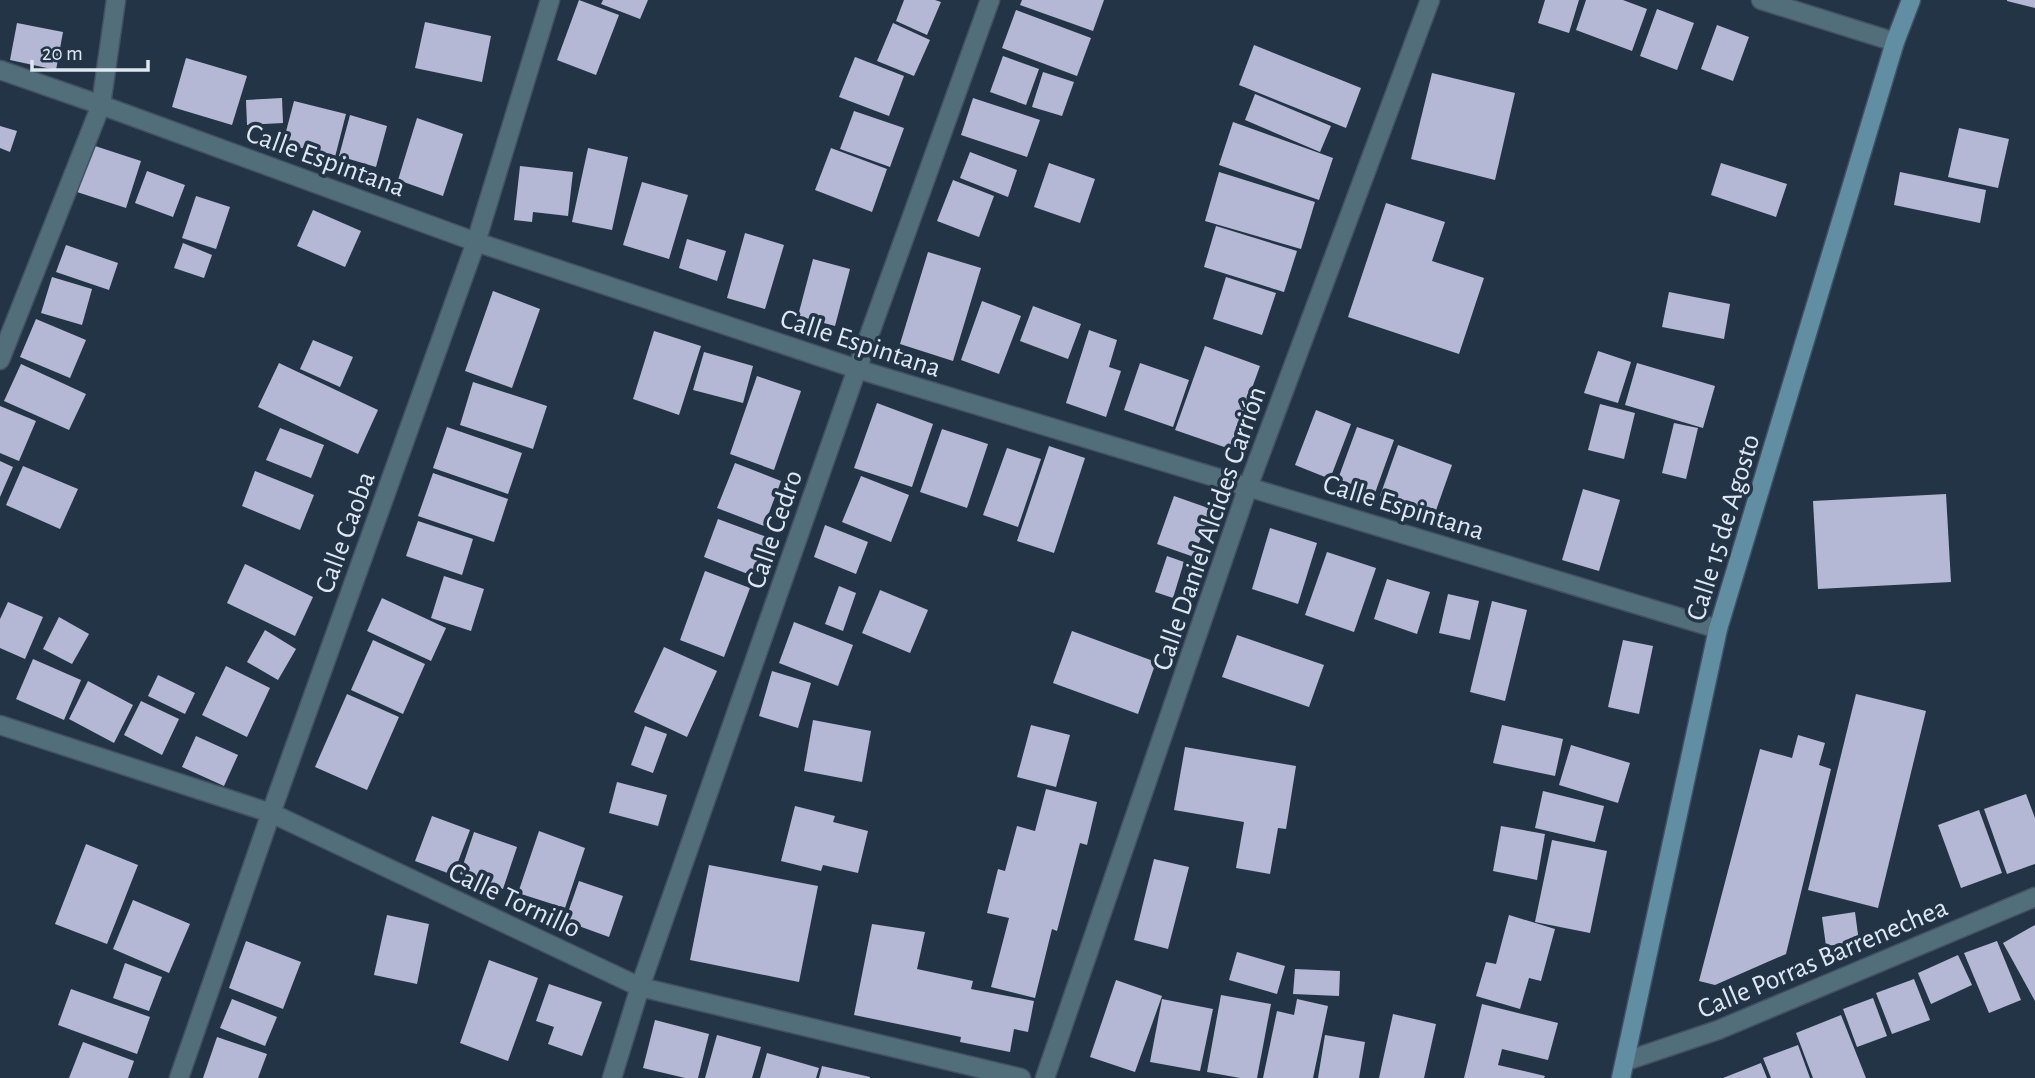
<svg xmlns="http://www.w3.org/2000/svg" width="2035" height="1078" viewBox="0 0 2035 1078" font-family="'Alegreya Sans',sans-serif">
	<style>
		.building { fill: #b4b8d5 }
		.lines { fill: none; stroke-linecap: round; stroke-linejoin: round }
		.street-casing { stroke: #425163; stroke-width: 21 }
		.secondary-casing { stroke: #425163; stroke-width: 21 }
		.street { stroke: #526e7b; stroke-width: 18 }
		.secondary { stroke: #618ea3; stroke-width: 18 }
		.labels { text-anchor: middle; stroke-width: 7; stroke-linejoin: round; paint-order: stroke }
		.street-label { font-size: 28px; fill: #dee8f4; stroke: #243447 }
	</style>
	<rect width="100%" height="100%" fill="#243447"/>
	<g class="building">
		<path d="M579,0l40,15 -23,60 -39,-15z"/>
		<path d="M603,0h45l-8,19 -39,-15z"/>
		<path d="M904,0h31l6,2 -14,33 -31,-14z"/>
		<path d="M1022,0h82l-11,31 -73,-26z"/>
		<path d="M1545,0h34l-10,33 -31,-10z"/>
		<path d="M1586,0h37l24,9 -15,42 -56,-21z"/>
		<path d="M2035,0v8l-28,-7v-1z"/>
		<path d="M1657,9l37,14 -17,47 -37,-14z"/>
		<path d="M1016,10l75,28 -14,38 -75,-28z"/>
		<path d="M425,22l66,14 -9,46 -67,-14z"/>
		<path d="M17,23l46,9 -7,38 -46,-10z"/>
		<path d="M893,23l37,17 -16,36 -37,-15z"/>
		<path d="M1717,25l32,12 -16,44 -32,-12z"/>
		<path d="M1254,45l107,43 -15,40 -107,-43z"/>
		<path d="M1003,56l36,13 -13,36 -36,-13z"/>
		<path d="M855,57l49,19 -15,40 -50,-19z"/>
		<path d="M186,58l61,18 -15,49 -60,-18z"/>
		<path d="M1043,72l31,10 -12,34 -30,-9z"/>
		<path d="M1432,73l83,20 -20,87 -84,-21z"/>
		<path d="M1255,94l76,32 -11,26 -75,-32z"/>
		<path d="M282,98l1,25 -36,2 -1,-25z"/>
		<path d="M973,98l67,22 -13,37 -66,-22z"/>
		<path d="M294,101l52,13 -11,43 -52,-14z"/>
		<path d="M854,111l50,17 -14,39 -50,-18z"/>
		<path d="M350,115l37,11 -11,41 -37,-11z"/>
		<path d="M417,118l46,16 -20,62 -45,-16z"/>
		<path d="M1233,122l100,36 -14,42 -100,-35z"/>
		<path d="M0,126l17,5 -7,21 -10,-4z"/>
		<path d="M1959,128l50,11 -11,49 -50,-11z"/>
		<path d="M92,145l49,16 -15,47 -49,-16z"/>
		<path d="M588,148l40,9 -16,73 -40,-8z"/>
		<path d="M831,148l56,21 -15,43 -57,-22z"/>
		<path d="M970,152l47,18 -9,27 -48,-19z"/>
		<path d="M1049,163l46,16 -15,44 -46,-16z"/>
		<path d="M1721,163l66,21 -11,33 -65,-22z"/>
		<path d="M520,166l53,6 -5,44 -35,-4 -1,10 -18,-2z"/>
		<path d="M147,171l38,14 -12,32 -38,-14z"/>
		<path d="M1219,172l96,30 -14,47 -96,-28z"/>
		<path d="M1900,172l86,18 -6,33 -86,-18z"/>
		<path d="M953,180l41,16 -15,41 -42,-16z"/>
		<path d="M642,182l46,13 -19,64 -46,-14z"/>
		<path d="M196,196l34,11 -14,42 -34,-11z"/>
		<path d="M1386,203l59,19 -13,39 52,17 -25,76 -111,-37z"/>
		<path d="M313,210l48,21 -16,36 -48,-21z"/>
		<path d="M1216,226l81,25 -13,41 -80,-25z"/>
		<path d="M745,233l39,12 -19,64 -38,-11z"/>
		<path d="M687,239l39,12 -9,30 -38,-13z"/>
		<path d="M183,243l29,12 -8,23 -30,-10z"/>
		<path d="M66,245l52,18 -9,27 -53,-18z"/>
		<path d="M928,252l53,16 -28,93 -53,-17z"/>
		<path d="M813,259l37,10 -15,57 -37,-10z"/>
		<path d="M52,277l40,12 -10,36 -41,-12z"/>
		<path d="M1226,277l50,16 -14,42 -49,-16z"/>
		<path d="M493,291l47,18 -28,79 -47,-17z"/>
		<path d="M1669,292l61,12 -6,35 -62,-12z"/>
		<path d="M982,301l39,15 -22,58 -38,-14z"/>
		<path d="M1033,306l48,18 -13,35 -48,-18z"/>
		<path d="M36,319l50,21 -16,38 -50,-21z"/>
		<path d="M1089,330l28,10 -8,27 12,4 -15,46 -40,-14z"/>
		<path d="M654,331l47,15 -22,69 -46,-16z"/>
		<path d="M313,340l40,17 -13,30 -40,-18z"/>
		<path d="M1205,346l55,20 -30,83 -55,-19z"/>
		<path d="M1598,351l33,11 -13,41 -34,-10z"/>
		<path d="M704,352l49,14 -10,37 -50,-13z"/>
		<path d="M279,363l99,47 -20,44 -100,-47z"/>
		<path d="M1140,363l49,17 -16,47 -49,-17z"/>
		<path d="M1637,363l78,23 -12,42 -78,-23z"/>
		<path d="M21,364l65,30 -17,36 -65,-29z"/>
		<path d="M757,376l44,15 -27,79 -44,-16z"/>
		<path d="M473,382l74,24 -14,43 -73,-24z"/>
		<path d="M877,403l56,21 -21,63 -58,-19z"/>
		<path d="M1600,404l35,9 -11,46 -36,-9z"/>
		<path d="M0,406l36,15 -17,40 -19,-8z"/>
		<path d="M1316,410l35,14 -21,55 -35,-14z"/>
		<path d="M1674,423l24,5 -12,51 -24,-6z"/>
		<path d="M447,427l75,26 -14,41 -75,-26z"/>
		<path d="M1357,427l37,13 -19,53 -37,-14z"/>
		<path d="M280,428l44,17 -13,33 -45,-18z"/>
		<path d="M942,429l46,15 -21,64 -47,-16z"/>
		<path d="M1398,445l54,20 -18,51 -54,-20z"/>
		<path d="M1049,446l36,12 -31,95 -37,-12z"/>
		<path d="M1007,448l34,11 -23,68 -35,-12z"/>
		<path d="M0,461l13,6 -13,30z"/>
		<path d="M735,463l46,18 -17,45 -47,-18z"/>
		<path d="M23,466l55,23 -18,40 -54,-24z"/>
		<path d="M255,471l59,24 -14,35 -58,-24z"/>
		<path d="M433,473l75,26 -14,43 -76,-26z"/>
		<path d="M861,476l48,19 -18,47 -49,-20z"/>
		<path d="M1583,489l37,11 -21,71 -37,-11z"/>
		<path d="M1946,494l5,88 -133,7 -5,-88z"/>
		<path d="M1174,496l37,13 -17,48 -37,-13z"/>
		<path d="M718,519l49,18 -14,39 -49,-19z"/>
		<path d="M418,521l55,18 -11,36 -56,-19z"/>
		<path d="M825,525l43,17 -12,32 -42,-17z"/>
		<path d="M1270,528l47,15 -19,61 -46,-15z"/>
		<path d="M1327,552l49,16 -22,64 -49,-17z"/>
		<path d="M1167,556l17,6 -11,36 -18,-6z"/>
		<path d="M245,564l68,33 -18,39 -68,-33z"/>
		<path d="M705,571l45,17 -26,69 -44,-17z"/>
		<path d="M444,576l40,13 -13,42 -40,-13z"/>
		<path d="M1387,579l43,13 -13,42 -43,-15z"/>
		<path d="M839,586l17,7 -13,38 -18,-7z"/>
		<path d="M880,590l48,20 -18,43 -48,-20z"/>
		<path d="M1448,594l31,7 -9,39 -31,-7z"/>
		<path d="M382,598l64,30 -15,33 -64,-30z"/>
		<path d="M1492,601l35,9 -22,91 -35,-9z"/>
		<path d="M8,602l35,15 -18,42 -25,-11v-29z"/>
		<path d="M59,617l30,17 -17,30 -29,-15z"/>
		<path d="M794,622l59,23 -15,41 -59,-23z"/>
		<path d="M265,630l31,19 -18,31 -31,-18z"/>
		<path d="M1072,631l84,31 -18,52 -85,-31z"/>
		<path d="M1237,635l87,30 -15,42 -87,-30z"/>
		<path d="M373,640l52,24 -22,50 -52,-24z"/>
		<path d="M1623,640l30,6 -14,68 -31,-7z"/>
		<path d="M664,647l53,24 -30,66 -53,-25z"/>
		<path d="M33,659l48,21 -17,40 -48,-21z"/>
		<path d="M226,666l44,22 -23,49 -45,-22z"/>
		<path d="M772,671l39,12 -13,45 -39,-12z"/>
		<path d="M158,675l37,18 -10,21 -37,-18z"/>
		<path d="M88,681l45,24 -19,38 -45,-24z"/>
		<path d="M347,694l52,23 -32,73 -52,-23z"/>
		<path d="M1856,694l70,17 -48,197 -70,-18z"/>
		<path d="M141,701l38,18 -17,36 -38,-20z"/>
		<path d="M813,720l58,11 -9,51 -58,-11z"/>
		<path d="M1031,725l39,10 -14,52 -39,-10z"/>
		<path d="M1502,725l61,14 -8,37 -62,-13z"/>
		<path d="M645,726l22,8 -14,39 -22,-8z"/>
		<path d="M1798,735l27,8 -6,22 12,4 -45,185 -71,31 -16,-4 61,-232 32,9z"/>
		<path d="M196,736l42,19 -14,31 -42,-19z"/>
		<path d="M1571,745l59,18 -12,40 -59,-18z"/>
		<path d="M1185,747l111,19 -10,63 -8,-1 -8,46 -34,-6 8,-46 -70,-12z"/>
		<path d="M617,782l50,13 -9,31 -49,-13z"/>
		<path d="M1046,789l51,13 -10,43 -7,-2 -23,88 -5,-2 -17,69 -44,-11 18,-69 -22,-5 11,-44 7,2 12,-45 18,5z"/>
		<path d="M1543,791l61,15 -9,36 -60,-14z"/>
		<path d="M2026,794l9,24v46l-28,10 -23,-65z"/>
		<path d="M795,806l40,10 -2,6 35,9 -10,42 -35,-8 -2,6 -40,-10z"/>
		<path d="M1979,810l23,63 -41,15 -23,-63z"/>
		<path d="M432,816l38,14 -17,45 -38,-14z"/>
		<path d="M1501,826l44,8 -8,46 -44,-9z"/>
		<path d="M539,831l46,17 -20,60 -47,-15z"/>
		<path d="M474,832l43,15 -14,42 -43,-15z"/>
		<path d="M1552,840l55,11 -17,82 -55,-11z"/>
		<path d="M86,844l52,21 -31,79 -52,-20z"/>
		<path d="M1154,859l35,8 -21,82 -34,-9z"/>
		<path d="M709,865l109,21 -19,96 -109,-22z"/>
		<path d="M579,881l44,15 -14,41 -44,-16z"/>
		<path d="M133,900l57,24 -21,49 -56,-24z"/>
		<path d="M1855,912l4,30 -33,4 -4,-29z"/>
		<path d="M387,915l42,9 -12,60 -43,-9z"/>
		<path d="M1509,915l46,14 -14,52 -12,-3 -9,31 -44,-13 10,-34 10,2z"/>
		<path d="M872,924l53,8 -8,37 56,12 -2,8 63,12 -6,31 -14,-3 -4,23 -50,-10 1,-5 -107,-22z"/>
		<path d="M2035,925v76l-32,-58z"/>
		<path d="M246,941l55,21 -18,47 -54,-21z"/>
		<path d="M1997,941l24,59 -32,13 -25,-60z"/>
		<path d="M1237,952l48,14 -8,28 -48,-14z"/>
		<path d="M1958,955l14,30 -41,19 -13,-31z"/>
		<path d="M489,960l49,18 -30,83 -48,-18z"/>
		<path d="M125,963l37,14 -13,34 -36,-13z"/>
		<path d="M1295,969l45,2 -1,25 -46,-2z"/>
		<path d="M1914,979l16,41 -38,14 -16,-41z"/>
		<path d="M1116,980l46,16 -27,76 -45,-15z"/>
		<path d="M549,984l53,18 -20,54 -34,-12 6,-17 -18,-6z"/>
		<path d="M71,989l79,28 -13,37 -79,-29z"/>
		<path d="M1221,995l50,9 -14,74h-17l-33,-6z"/>
		<path d="M1873,998l14,38 -30,11 -14,-38z"/>
		<path d="M232,999l45,18 -12,29 -45,-18z"/>
		<path d="M1162,999l51,10 -13,62 -50,-9z"/>
		<path d="M1297,999l31,7 -15,72h-50l14,-67 17,4z"/>
		<path d="M1482,1004l76,19 -10,37 -46,-11 -4,16 47,11 -1,2h-80z"/>
		<path d="M1393,1014l43,10 -12,54h-45z"/>
		<path d="M1841,1015l25,63h-53l-17,-45z"/>
		<path d="M655,1020l54,14 -11,44h-13l-42,-10z"/>
		<path d="M717,1035l44,12 -9,31h-47z"/>
		<path d="M1325,1035l40,7 -6,36h-41z"/>
		<path d="M217,1037l50,17 -9,24h-55z"/>
		<path d="M83,1042l51,19 -6,17h-59z"/>
		<path d="M1798,1045l12,33h-39l-8,-20z"/>
		<path d="M767,1053l52,15 -3,10h-56z"/>
		<path d="M1761,1063l6,15h-44z"/>
		<path d="M822,1066l48,11v1h-51z"/>
	</g>
	<g class="lines">
		<g class="street-casing">
			<g id="street">
				<path d="M1761,0l134,42"/>
				<path d="M0,70l101,35 375,137 381,127 861,260"/>
				<path d="M0,360l101,-255 15,-105"/>
				<path d="M0,725l271,88 369,174 381,91"/>
				<path d="M1626,1061l92,-31 317,-133"/>
				<path d="M179,1078l92,-265 205,-571 74,-242"/>
				<path d="M612,1078l28,-91 217,-618 133,-369"/>
				<path d="M1045,1078l203,-591 182,-487"/>
			</g>
		</g>
		<g class="secondary-casing">
			<path id="secondary" d="M1621,1078l97,-449 177,-587 16,-42"/>
		</g>
		<use href="#street" class="street"/>
		<use href="#secondary" class="secondary"/>
	</g>
	<g class="labels">
		<g class="street-label">
			<text transform="translate(326 159) rotate(20)" y="10">Calle Espintana</text>
			<text transform="translate(861 342) rotate(18)" y="10">Calle Espintana</text>
			<text transform="translate(1404 506) rotate(17)" y="10">Calle Espintana</text>
			<text transform="translate(1722 527) rotate(-73)" y="10">Calle 15 de Agosto</text>
			<text transform="translate(1208 528) rotate(-71)" y="10">Calle Daniel Alcides Carrión</text>
			<text transform="translate(773 529) rotate(-71)" y="10">Calle Cedro</text>
			<text transform="translate(344 532) rotate(-70)" y="10">Calle Caoba</text>
			<text transform="translate(515 899) rotate(25)" y="10">Calle Tornillo</text>
			<text transform="translate(1822 957) rotate(-23)" y="10">Calle Porras Barrenechea</text>
		</g>
	</g>
	<path d="M32 60v10h116v-10" fill="none" stroke="#dee8f4" stroke-width="3.5"/>
	<text x="42" y="60" font-size="21" fill="#dee8f4" stroke="#243447" stroke-width="5" paint-order="stroke">20 m</text>
</svg>
